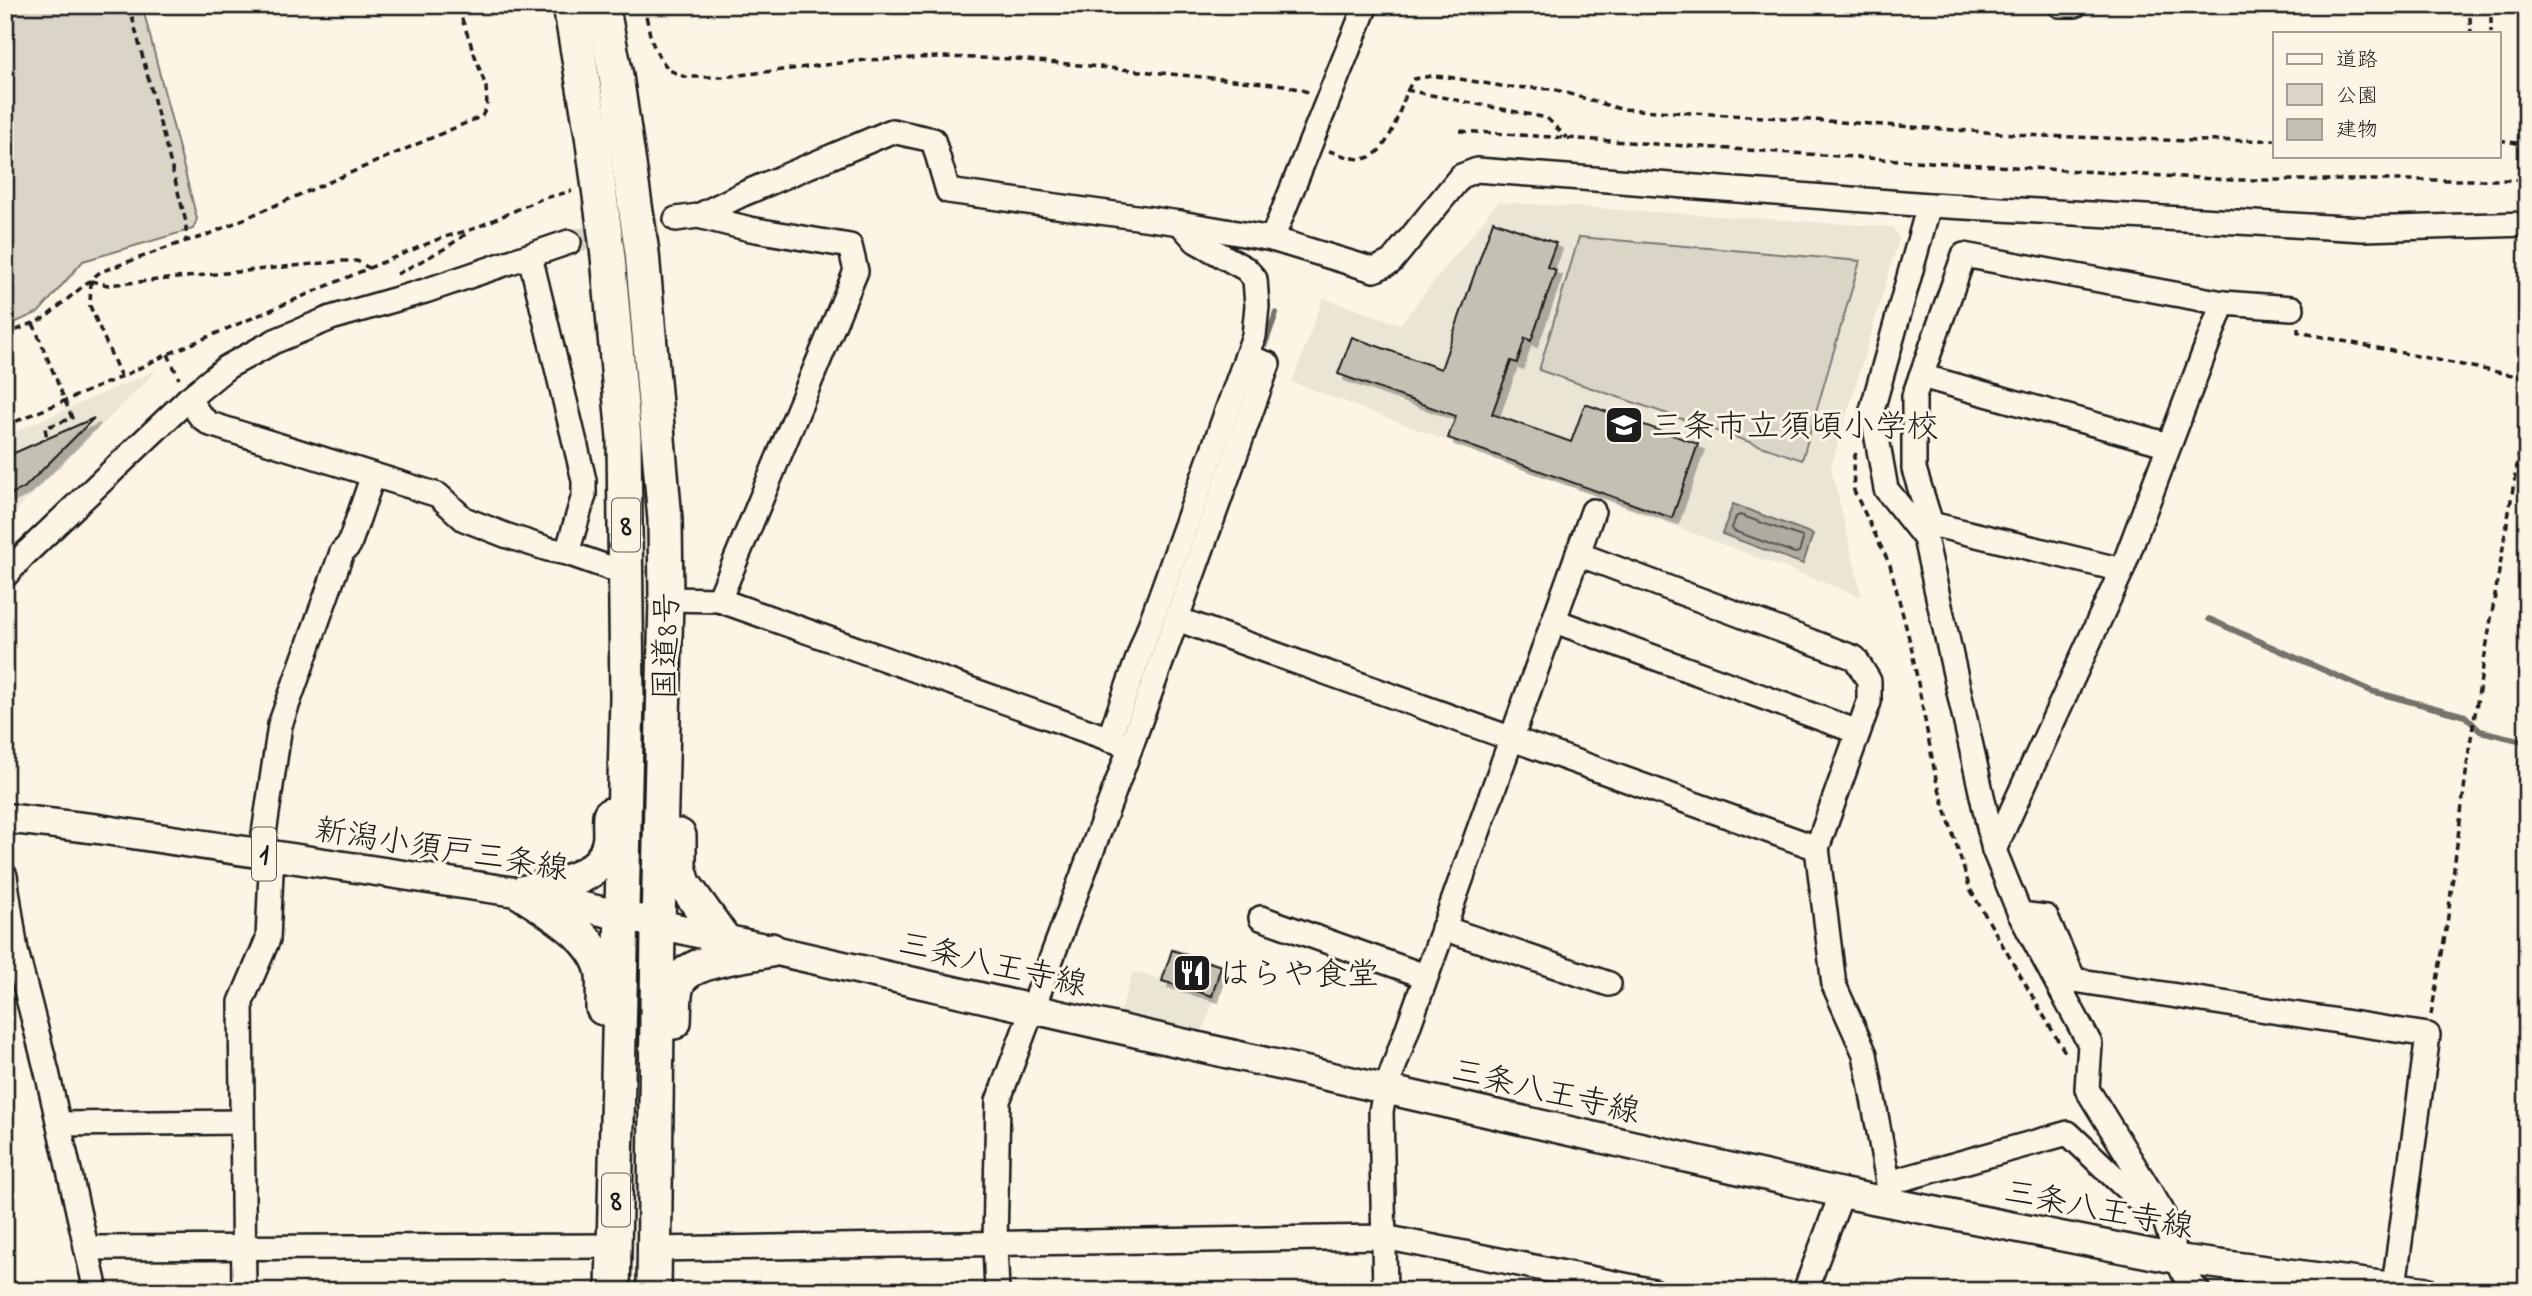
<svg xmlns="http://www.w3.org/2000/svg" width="2532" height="1296" viewBox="0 0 2532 1296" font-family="'Indie Flower','Klee One',sans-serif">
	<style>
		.built { fill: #ebe5d6 }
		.green { fill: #dbd5c8; stroke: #7c7872; stroke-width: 2 }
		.water { fill: #b0aba1; stroke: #75726c; stroke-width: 2 }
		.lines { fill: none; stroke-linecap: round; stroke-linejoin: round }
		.shore { stroke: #575551; stroke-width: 2 }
		.stream { stroke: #75726c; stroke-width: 6 }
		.building { fill: #c4c0b3; stroke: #1c1c1c; stroke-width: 2; filter: url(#shadow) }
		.minor-tunnel { stroke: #dad4c7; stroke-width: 23; stroke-dasharray: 23 11; stroke-linecap: butt }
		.minor-casing { stroke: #1c1c1c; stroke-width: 28 }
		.major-casing { stroke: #1c1c1c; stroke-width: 33 }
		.highway-casing { stroke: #1c1c1c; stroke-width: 38 }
		.path { stroke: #1c1c1c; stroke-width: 3.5; stroke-dasharray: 7 5; stroke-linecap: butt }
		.minor { stroke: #fcf5e5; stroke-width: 23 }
		.major { stroke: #fcf5e5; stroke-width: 28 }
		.highway { stroke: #fcf5e5; stroke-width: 33 }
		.labels { text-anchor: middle; stroke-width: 6; stroke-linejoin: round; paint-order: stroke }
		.shield { fill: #fcf5e5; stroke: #5f5d58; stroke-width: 2 }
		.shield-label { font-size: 30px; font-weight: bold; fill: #1c1c1c }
		.poi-label { font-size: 32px; fill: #1c1c1c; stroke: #fcf5e5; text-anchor: start }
		.street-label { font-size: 32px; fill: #1c1c1c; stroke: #fcf5e5 }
	</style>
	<defs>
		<filter id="shadow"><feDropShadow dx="6" dy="6" stdDeviation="0" flood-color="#0004"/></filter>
	</defs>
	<rect width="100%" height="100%" fill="#fcf5e5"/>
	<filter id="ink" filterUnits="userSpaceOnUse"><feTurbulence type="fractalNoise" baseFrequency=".0143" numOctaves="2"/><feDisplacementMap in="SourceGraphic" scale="14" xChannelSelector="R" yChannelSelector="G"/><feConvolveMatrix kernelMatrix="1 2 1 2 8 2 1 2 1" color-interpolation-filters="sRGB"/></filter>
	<g filter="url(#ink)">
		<g class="built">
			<path d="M1498,202l395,25 6,12 -68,228 31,130 -570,-215 31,-84 77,26z"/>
			<path d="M157,370l-152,152v-86z"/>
			<path d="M1172,947l55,18 -25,67 -82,-19 13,-41 26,7z"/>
		</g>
		<g class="green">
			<path d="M5,5h137l55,214 -4,10 -110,32 -44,51 -34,15z"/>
			<path d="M1579,237l281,24 -58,199 -263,-90z"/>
		</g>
		<path class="water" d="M1733,504l80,30 -10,30 -81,-30z"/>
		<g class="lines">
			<path class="shore" d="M1740,515l62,22 1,3 -4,12 -4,1 -61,-22 -2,-3 4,-11z"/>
			<g class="stream">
				<path d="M1265,344l11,-31"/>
				<path d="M2209,619l162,72 94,25 15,15 47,11"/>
			</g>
		</g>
		<g class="building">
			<path d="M1493,221l63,22 -9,24 9,3 -25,71 -6,-3 -8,25 -6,-2 -19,53 79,28 14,-38 113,40 -26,74 -224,-80 8,-22 -118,-42 14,-37 89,32z"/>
			<path d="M94,418l-70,70 -19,9v-40z"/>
			<path d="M1172,950l49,16 -9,30 -50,-15z"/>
		</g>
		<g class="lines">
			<path class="minor-tunnel" d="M569,242l107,-23"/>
			<g class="minor-casing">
				<g id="minor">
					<path d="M2060,5h15"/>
					<path d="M1929,205l-57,205 14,79 39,49 69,312 26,64 70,130 -3,45 75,122 15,48 9,19 12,13"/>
					<path d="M698,216l52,13 100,17 6,25 -137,329"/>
					<path d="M676,219l22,-3 45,-22 149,-63 41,9 15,51 232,32 92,16 102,31 17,-8 70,-86 16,-6 452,35 434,24 164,-5"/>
					<path d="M1272,239l94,-234"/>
					<path d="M530,256l54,224v15l-17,58"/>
					<path d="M1921,376l248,69"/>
					<path d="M188,399l13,18 9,7 228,71 26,24 41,16 43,14 19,4 60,21"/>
					<path d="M1931,524l191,46"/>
					<path d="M1925,538l6,-14 -17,-55v-73l50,-141 259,48 69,5"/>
					<path d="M1578,554l277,104 14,23v21l-52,146"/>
					<path d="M5,576l18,-20 165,-157 39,-32 48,-26 56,-23 94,-27 144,-49"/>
					<path d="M666,599l53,1 402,143"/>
					<path d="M1177,619l640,229 17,137 31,69 27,150"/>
					<path d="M1555,621l303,111"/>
					<path d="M1109,739l145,-403 3,-30 -2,-27 -9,-10 -50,-28 -16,-18"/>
					<path d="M1994,850l128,-280 101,-267"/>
					<path d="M5,876l11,75 31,121 49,219"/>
					<path d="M2020,914l26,3 28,63 354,55 -34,251"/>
					<path d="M1261,918l164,58"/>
					<path d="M1443,928l166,56"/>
					<path d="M59,1124l183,-2"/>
					<path d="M1888,1183l180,-50 80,76 11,2"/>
					<path d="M86,1248l529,-2"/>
					<path d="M655,1249l729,-12 270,54"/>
					<path d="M244,1291l-3,-289 27,-63 3,-67 -10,-18 19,-129 62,-173 7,-7 24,-70"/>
					<path d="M997,1291l-2,-48 3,-142 133,-355 137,-382 -20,-7"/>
					<path d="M1385,1291l-4,-180 5,-22 207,-578"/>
					<path d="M1805,1291l37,-98"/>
				</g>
			</g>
			<g class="major-casing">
				<path id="major" d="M5,818l94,11 423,64 1320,300 335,66 247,32"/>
			</g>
			<g class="highway-casing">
				<g id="highway">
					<path d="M570,5l22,130 16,121 16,182 3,259 -14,594"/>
					<path d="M602,5l14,71 26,177 23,267 1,79 -8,325 -4,367"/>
					<path d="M679,836v31l5,17 38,53"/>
					<path d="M522,893c29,-8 80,-12 87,-50 2,-8 0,-19 1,-28"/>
					<path d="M522,893c28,19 75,44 81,81 1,11 0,23 0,34"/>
					<path d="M674,1022c1,-12 -1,-28 4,-39 11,-24 70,-28 93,-33"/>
				</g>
			</g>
			<g class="path">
				<path d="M129,5l57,217v19"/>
				<path d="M644,5l7,35 8,17 10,13 16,7h38l143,-17 73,-3 78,2 267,26 24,7"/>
				<path d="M2469,5l2,28"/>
				<path d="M2491,5v28"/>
				<path d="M1406,90l141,28 20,20"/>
				<path d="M1460,131l453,30 318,19h296"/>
				<path d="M2499,140l28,5"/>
				<path d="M1329,151c10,3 23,8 33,8 32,-3 37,-60 52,-80l17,-3 17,1 59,10 46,2 67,20 163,9 260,18 150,5 82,-1"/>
				<path d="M397,274l47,-25 25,-17"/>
				<path d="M91,281l17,4 235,-24h14l12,7"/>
				<path d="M91,281l-1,25 31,71"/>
				<path d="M33,323l39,95 -27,10 2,10"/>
				<path d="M2298,328v4l229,46"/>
				<path d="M5,335l40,-17 55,-46 86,-31 16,-4 280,-121 5,-9 -1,-20 -29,-82"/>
				<path d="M168,354l11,25"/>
				<path d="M5,426l116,-49 47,-23 201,-86 72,-30 32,-9 68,-30 31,-8"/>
				<path d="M1856,453l-3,8 1,30 36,74 21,81 25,133 34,110 96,165"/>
				<path d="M2431,1015l16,-91 22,-174 58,-345"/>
			</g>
			<use href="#minor" class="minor"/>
			<use href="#major" class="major"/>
			<use href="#highway" class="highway"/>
		</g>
	</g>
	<defs>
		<g id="school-square" transform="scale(2.0125)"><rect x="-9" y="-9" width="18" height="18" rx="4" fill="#1c1c1c" stroke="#fcf5e5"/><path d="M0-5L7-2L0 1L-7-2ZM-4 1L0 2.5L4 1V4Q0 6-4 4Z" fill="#fff"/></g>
		<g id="restaurant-square" transform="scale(2.0125)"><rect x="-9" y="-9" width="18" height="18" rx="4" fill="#1c1c1c" stroke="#fcf5e5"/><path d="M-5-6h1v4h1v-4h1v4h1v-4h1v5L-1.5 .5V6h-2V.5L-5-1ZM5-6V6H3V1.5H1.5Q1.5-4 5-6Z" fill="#fff"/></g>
	</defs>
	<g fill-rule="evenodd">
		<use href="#school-square" x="1624" y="425"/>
		<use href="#restaurant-square" x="1192" y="973"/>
	</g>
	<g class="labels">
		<g class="shield">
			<rect x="612" y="498.5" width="28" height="53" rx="5"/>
			<rect x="252" y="827.5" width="24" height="53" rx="5"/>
			<rect x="602" y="1173.5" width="28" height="53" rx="5"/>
		</g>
		<g class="shield-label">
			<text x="626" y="535">8</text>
			<text x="264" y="864">1</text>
			<text x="616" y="1210">8</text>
		</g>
		<g class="poi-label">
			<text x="1651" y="436">三条市立須頃小学校</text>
			<text x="1219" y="984">はらや食堂</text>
		</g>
		<g class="street-label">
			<text transform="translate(665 646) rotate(-89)" y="11">国道8号</text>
			<text transform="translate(442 848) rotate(9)" y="11">新潟小須戸三条線</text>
			<text transform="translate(993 963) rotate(13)" y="11">三条八王寺線</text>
			<text transform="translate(1546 1090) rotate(13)" y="11">三条八王寺線</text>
			<text transform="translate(2099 1208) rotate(11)" y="11">三条八王寺線</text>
		</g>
	</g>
	<rect width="2532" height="1296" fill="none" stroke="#fcf5e5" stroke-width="28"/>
	<rect x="14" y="14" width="2504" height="1268" fill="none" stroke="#1c1c1c" stroke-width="2.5" filter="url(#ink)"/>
	<rect x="2273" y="32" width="228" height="126" fill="#fcf5e5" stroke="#a29e95" stroke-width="2"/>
	<rect x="2287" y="54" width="35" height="10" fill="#fcf5e5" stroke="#a29e95" stroke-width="2"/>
	<text x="2336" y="66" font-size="21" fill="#1c1c1c">道路</text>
	<rect x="2287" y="84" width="35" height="21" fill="#dbd5c8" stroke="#a29e95" stroke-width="2"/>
	<text x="2336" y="102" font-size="21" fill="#1c1c1c">公園</text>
	<rect x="2287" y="119" width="35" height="21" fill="#c4c0b3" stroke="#a29e95" stroke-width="2"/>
	<text x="2336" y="136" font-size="21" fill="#1c1c1c">建物</text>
</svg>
